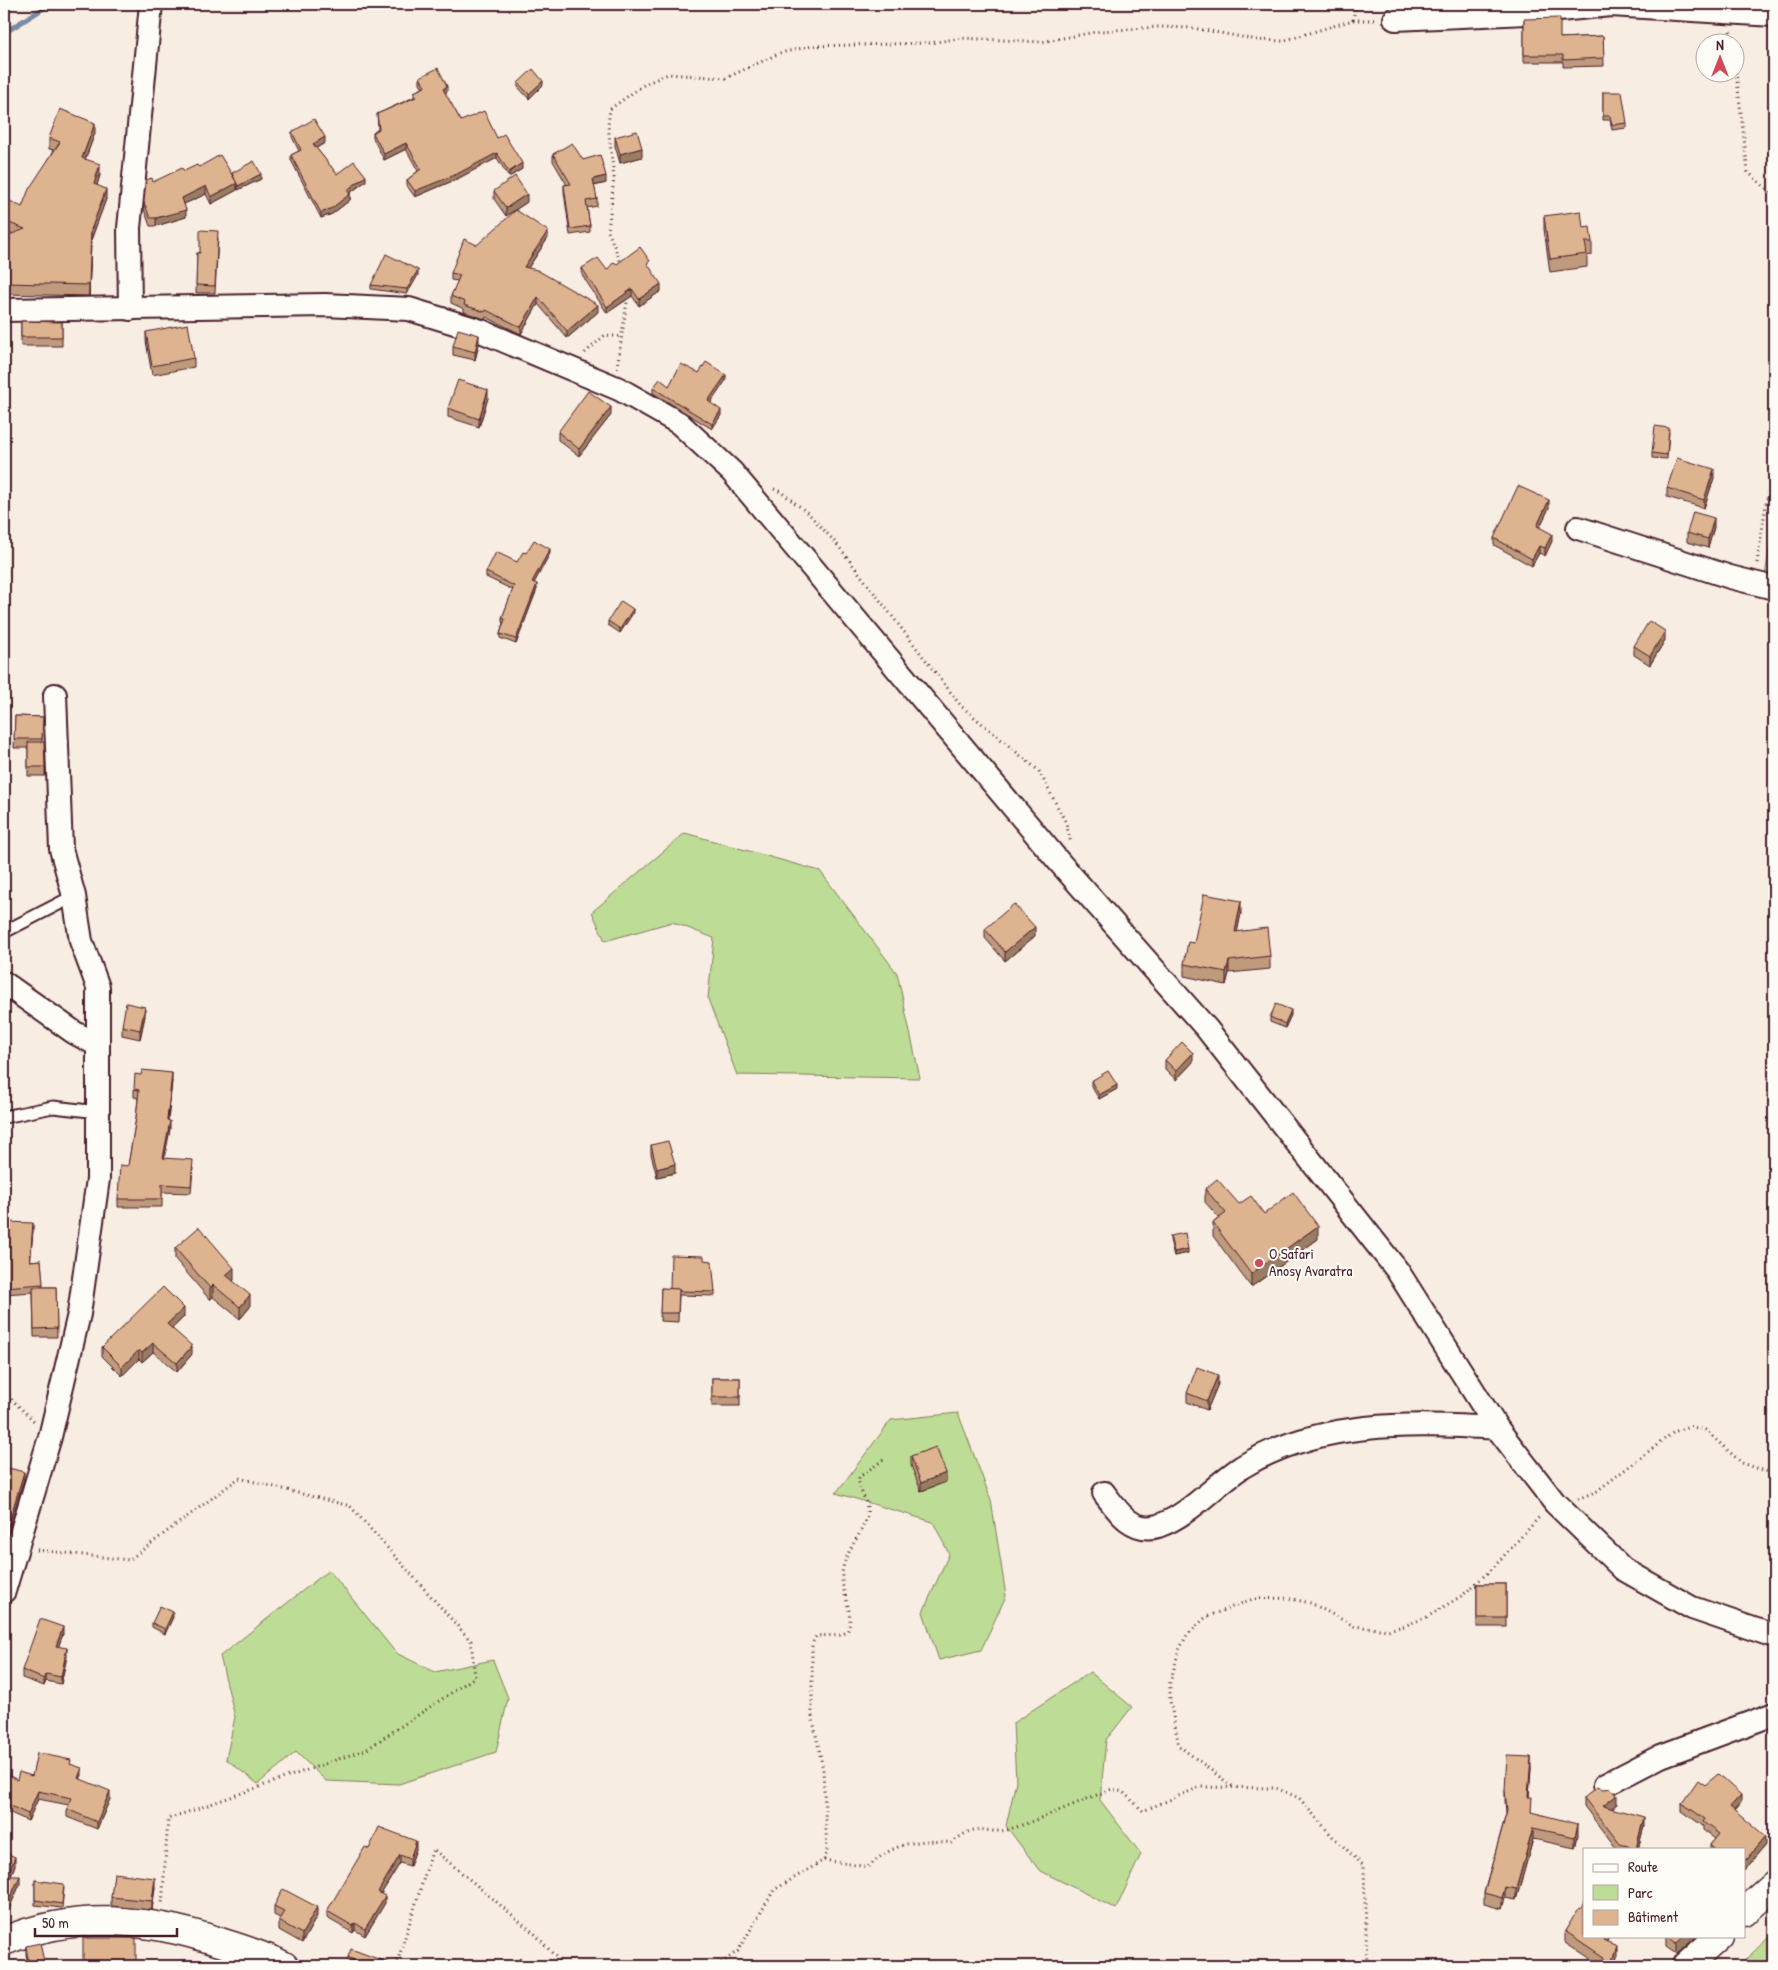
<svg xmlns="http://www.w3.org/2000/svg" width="1778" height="1970" viewBox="0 0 1778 1970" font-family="'Patrick Hand',sans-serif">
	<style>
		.green { fill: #bddc95; stroke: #847e60 }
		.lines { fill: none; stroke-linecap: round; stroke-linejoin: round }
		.stream { stroke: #788ba5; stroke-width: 5.5 }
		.lane-casing { stroke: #4a1f2b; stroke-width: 15 }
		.street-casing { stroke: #4a1f2b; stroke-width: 26 }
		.secondary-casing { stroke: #4a1f2b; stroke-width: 31 }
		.path { stroke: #4a1f2b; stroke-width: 3; stroke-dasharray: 1 4; stroke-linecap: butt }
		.lane { stroke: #fdfcf7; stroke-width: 11 }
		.street { stroke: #fdfcf7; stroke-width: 22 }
		.secondary { stroke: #fdfcf7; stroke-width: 28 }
		.wall { fill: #bf9a7b; stroke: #4a1f2b }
		.shaded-wall { fill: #9b7d64; stroke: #4a1f2b }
		.building { fill: #deb38f; stroke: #4a1f2b }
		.poi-dot { fill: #d1495b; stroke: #fdfcf7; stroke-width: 2 }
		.labels { text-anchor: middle; stroke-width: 4; stroke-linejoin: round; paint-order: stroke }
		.poi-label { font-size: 15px; fill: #4a1f2b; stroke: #fdfcf7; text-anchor: start }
	</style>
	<rect width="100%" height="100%" fill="#f7ede2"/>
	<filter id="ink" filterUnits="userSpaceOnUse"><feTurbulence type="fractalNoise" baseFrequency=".02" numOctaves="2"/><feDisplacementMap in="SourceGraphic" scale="10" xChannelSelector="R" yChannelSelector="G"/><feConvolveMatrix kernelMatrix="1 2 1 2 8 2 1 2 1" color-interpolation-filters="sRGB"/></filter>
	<g filter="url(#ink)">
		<g class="green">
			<path d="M1774,522v53h-9z"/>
			<path d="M685,833l135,38 77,102 23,105 -183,-3 -29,-76 6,-61 -42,-16 -67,19 -13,-29z"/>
			<path d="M958,1413l33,87 15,96 -25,54 -42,10 -16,-48 26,-58 -16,-32 -97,-29 55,-73z"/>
			<path d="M329,1570l67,83 39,19 58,-12 15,38 -12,54 -97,32 -73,-3 -30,-29 -38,32 -32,-25 9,-42 -15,-61z"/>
			<path d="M1090,1672l42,35 -26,33 -6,60 41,54 -25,55 -77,-39 -33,-44 10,-45 -3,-58z"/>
			<path d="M1774,1932v34h-35z"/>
		</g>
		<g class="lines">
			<path class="stream" d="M4,33l46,-29"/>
			<g class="lane-casing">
				<g id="lane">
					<path d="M4,932l70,-36"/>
					<path d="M4,1117l49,-10 46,5"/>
				</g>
			</g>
			<g class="street-casing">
				<g id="street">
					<path d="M1395,19l132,-6 84,-8 163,10"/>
					<path d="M130,309l-1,-81 22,-224"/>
					<path d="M4,310l321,-5 84,4 72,22 138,58 60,34 53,49 328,391 147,166 190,241 100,158 58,75 68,66 69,39 82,28"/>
					<path d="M1578,528l152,49 44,11"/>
					<path d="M4,983l71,50 21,11"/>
					<path d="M1104,1493c13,17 28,41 54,33 32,-11 56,-41 84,-59 77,-47 168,-44 255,-39"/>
					<path d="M4,1591l46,-154 29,-123 19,-135v-192l-17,-46 -7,-45 -13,-47 -6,-154"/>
					<path d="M1605,1785l56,-29 113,-42"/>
				</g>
			</g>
			<g class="secondary-casing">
				<g id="secondary">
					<path d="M1744,1912l30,-27"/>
					<path d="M4,1941c72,-30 143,-23 216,1 21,7 43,13 64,24"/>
					<path d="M1686,1966l33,-30"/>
				</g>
			</g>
			<g class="path">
				<path d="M1353,20l3,-16"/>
				<path d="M1730,31l2,11"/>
				<path d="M1736,72l12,100 26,24"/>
				<path d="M622,265l-14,-34 6,-53 -6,-53 2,-16 35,-25 23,-10 58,4 54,-25 32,-7 117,-3 33,-5 79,4 60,-11 57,-4 35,1 65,12 25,1 70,-21h24"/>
				<path d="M585,353l20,-18 17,2"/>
				<path d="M617,368l11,-73"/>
				<path d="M774,489l7,3 27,21 28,30 125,163 78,65 27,52 5,20"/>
				<path d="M1757,563l17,-111"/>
				<path d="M4,1386l8,14 22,21"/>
				<path d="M1578,1499l19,-8 77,-59 15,-6 16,4 37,33 32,11"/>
				<path d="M37,1550l92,10 110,-82 111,28 121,135 4,36 -108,72 -199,70 -6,87"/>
				<path d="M1232,1786l-53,-40 -9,-45v-18l9,-33 8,-15 19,-18 47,-18 33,-1 25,5 43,23 34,4 16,-4 23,-9 36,-22 29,-26 49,-54"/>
				<path d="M824,1860l44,7c25,-24 50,-29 84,-24 28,-25 32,-6 58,-14 34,-11 68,-27 102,-40l11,3 20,19 57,-24 76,1 23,10 32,37 33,31 3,100"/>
				<path d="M396,1966l37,-117 102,85 29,32"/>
				<path d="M717,1966l21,-15 36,-61 50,-30 3,-8 -4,-83 -11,-54v-71l4,-8 24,-1 7,-3c9,-18 -6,-38 -5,-57 1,-23 23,-43 25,-61 2,-14 -10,-24 -8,-37l27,-19"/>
			</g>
			<use href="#lane" class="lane"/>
			<use href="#street" class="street"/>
			<use href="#secondary" class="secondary"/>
		</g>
		<g class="wall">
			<path d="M1524,19l36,19 43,-2 1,30 -41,1v-5h-39z"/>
			<path d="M420,77l27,15 -2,1 16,28 36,17 25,31 -13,8 -12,-19 -40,21 -42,18 -8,-11v-6l11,-9 -12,-22 -22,11 -11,-22v-5l5,-4 -1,-15 37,-17v-5l9,-4 -3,-5z"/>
			<path d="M518,83l25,2 -14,14 -11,-12z"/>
			<path d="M1603,92l24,31v5l-15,2 -2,-10h-7z"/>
			<path d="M292,132l33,11 -9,5 21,26 29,7 -16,12v7l-18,14 -11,4 -30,-58v-5l8,-4 -7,-14z"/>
			<path d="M95,133l-10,26 15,16 -3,10 9,14 -15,41 -2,56 -85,-2v-57l7,-3 -7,-3v-14l18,-10 32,-57 -5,-1v-11z"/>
			<path d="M615,137l27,20 -22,6 -5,-17z"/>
			<path d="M553,154l30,6 23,23 -12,3 3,13v7l-10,2 3,18v6l-20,3 -6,-43v-7h3l-14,-24z"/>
			<path d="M199,167l62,12 -23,11 -1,-2v2l-26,14 -5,-10 -22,10 2,13 -30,9h-6l-6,-17v-7l9,-20 31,-11z"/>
			<path d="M494,191l33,11 -21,14 -12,-17z"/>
			<path d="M1544,216l39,12 9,14v13l-5,1v11l-37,5 -6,-43z"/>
			<path d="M218,238l-3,55h-19l1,-40h3z"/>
			<path d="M548,238l-20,30 70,44 -31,26 -29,-34 -17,30 -35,-17 -1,2 -21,-7v-3l-13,-6v-7l7,-15 -7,-1v-7l26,-28z"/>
			<path d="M617,264l33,4 11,23 -22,15 -7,-10 -25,17 -25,-38v-7l25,2z"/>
			<path d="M418,275l-11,19 -36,-5v-4z"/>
			<path d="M21,321l41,1v24h-41z"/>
			<path d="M146,332l48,26v9l-42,8 -6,-34z"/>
			<path d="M479,344l-4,16 -22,-5v-9z"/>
			<path d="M699,373l27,7 -16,23 11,12 -9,14 -59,-36v-5l16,-2z"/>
			<path d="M488,398l-9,29 -31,-10v-9z"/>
			<path d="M611,415l-32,41 -21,-16v-8z"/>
			<path d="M1669,432l-2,27 -15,-1v-5z"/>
			<path d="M1714,478l-10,30 -37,-11v-9z"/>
			<path d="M1549,508l-10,20 13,13 -7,15 -6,-3 -7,13 -38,-21v-7z"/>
			<path d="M1714,527l-6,21 -21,-6v-9z"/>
			<path d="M526,553h24l-16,30 3,6 -21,55 -16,-6v-4l3,-11 -1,-1v-4l11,-28 -27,-13v-5l31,-10z"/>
			<path d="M633,613l-13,20 -12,-8v-4z"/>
			<path d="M1665,640l-15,25 -16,-10v-9z"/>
			<path d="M15,716l28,1 -1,25 3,25v9h-17v-28h-14z"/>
			<path d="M1241,913l-4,18 33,25v13l-41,4 -3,12 -42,-9v-12l10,-21z"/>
			<path d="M985,929l50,7 -30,25 -20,-23z"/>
			<path d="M1291,1015l-6,13 -15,-6v-5z"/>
			<path d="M145,1016l-5,23 -18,-4v-9z"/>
			<path d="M1165,1060l28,2 -17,18 -11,-11z"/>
			<path d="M172,1081l-4,40 2,8 -6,29 29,10 -2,25 -29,-1v15h-44v-8l10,-33 8,-48 2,-20 -4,-1v-8z"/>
			<path d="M1091,1081l26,8 -18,10 -8,-13z"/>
			<path d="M651,1145l24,28 -18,4 -6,-23z"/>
			<path d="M1205,1189l34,15 79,35 -67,48 -38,-51v-13l6,-5 -14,-16z"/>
			<path d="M4,1226l29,4 -3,31 11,-1 2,27h13l1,50h-23l-1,-45 -29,2z"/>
			<path d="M1170,1236l18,17 -14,3 -4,-16z"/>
			<path d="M175,1248l59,32 -1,1 17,26 -10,12 -27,-22 -3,3 -35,-41z"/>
			<path d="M704,1260l11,32v4l-36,-1 -1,27 -18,-1 1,-33 9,1z"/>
			<path d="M184,1317l-12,12 20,25 -15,18 -24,-20 -11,10 -3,-3 -17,17 -20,-20v-9z"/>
			<rect x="712" y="1378" width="28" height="28"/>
			<path d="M1218,1384l-11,26 -20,-8v-9z"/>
			<path d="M911,1456l35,26 -25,9 -10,-26z"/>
			<rect x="1477" y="1584" width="29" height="43"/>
			<path d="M173,1617l-8,17 -13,-7v-4z"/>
			<path d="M63,1634l-5,13 9,9 -6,28 -15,-3 -2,5 -22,-8v-8z"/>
			<path d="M71,1764l11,11 -2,4 30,20 -13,30 -30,-12v-8l2,-4 -31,-6 -10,22 -24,-11v-37l13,7z"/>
			<path d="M1531,1768l-2,29 2,15 47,23 -3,13 -42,-9 -17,61 -11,-2 -3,11 -18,-5v-11l22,-79 -1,-13v-11z"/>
			<path d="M1705,1785l36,18 -7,8 31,34 -21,25v-21h-34v-4l5,-6 -12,-9v-4l-21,-15v-8z"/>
			<path d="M1584,1798l33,6 -5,4 32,18 -6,23h-22l-32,-43z"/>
			<path d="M369,1849h47l-6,17 -10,-3 -19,31 4,9 -20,33 -10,-6 -2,3 -26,-15v-7z"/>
			<path d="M4,1852l11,13 -4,11 9,8 -12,27 -4,-2z"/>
			<path d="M35,1880l29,8 -2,20 -27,-3z"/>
			<path d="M155,1887l-3,23 -41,-4v-9z"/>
			<path d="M274,1906l43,10 -15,27 -23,-13v-9l1,-3 -6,-3z"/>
			<path d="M1581,1909l3,27h25l-2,6 10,14 -3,10h-12l-37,-24v-11z"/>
			<path d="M1666,1936h30l-20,18 -10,-7z"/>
			<path d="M26,1946l19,20h-17l-2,-12z"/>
			<path d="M348,1957l49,9h-40l-9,-5z"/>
		</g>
		<g class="shaded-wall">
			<path d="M543,81v4l-14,14v-5z"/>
			<path d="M447,86v6l-4,2v-5z"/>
			<path d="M95,123v10l-13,35v-10z"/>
			<path d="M325,137v6l-12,7v-6z"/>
			<path d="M406,143v6l-22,11v-6z"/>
			<path d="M642,148v9l-22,6v-9z"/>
			<path d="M497,153v5l-40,21 -42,18v-6z"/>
			<path d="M522,163v6l-13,8v-5z"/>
			<path d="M100,164v11l-6,20v-11z"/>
			<path d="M261,174v5l-23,11v-4z"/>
			<path d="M366,176v5l-19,14v-5z"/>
			<path d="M606,176v7l-13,3v-7z"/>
			<path d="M237,183v7l-26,14v-7z"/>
			<path d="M206,186v8l-24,11v-7z"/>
			<path d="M106,189v10l-15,41 -2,56 2,-66z"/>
			<path d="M350,194v6l-18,14 -11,4v-5z"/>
			<path d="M527,194v8l-21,14v-8z"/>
			<path d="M186,210v7l-30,9v-8z"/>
			<path d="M548,231v7l-24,36v-7z"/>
			<path d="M418,270v5l-11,19v-5z"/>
			<path d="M661,284v7l-22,15v-7z"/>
			<path d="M632,289v7l-25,17v-6z"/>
			<path d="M538,297v7l-17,30v-7z"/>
			<path d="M598,305v7l-31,26v-7z"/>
			<path d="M479,335v9l-4,16v-8z"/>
			<path d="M726,375v5l-18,27v-6z"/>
			<path d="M488,390v8l-9,29v-8z"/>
			<path d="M6,393v11l-2,3v-11z"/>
			<path d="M611,407v8l-32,41v-7z"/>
			<path d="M721,410v5l-9,14v-5z"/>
			<path d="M1714,469v9l-10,30v-8z"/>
			<path d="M1549,500v8l-12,25v-7z"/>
			<path d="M1714,518v9l-6,21v-9z"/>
			<path d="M1552,534v7l-7,15v-8z"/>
			<path d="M1539,546v7l-7,13v-7z"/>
			<path d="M550,549v4l-18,34v-5z"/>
			<path d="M537,584v5l-21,55v-5z"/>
			<path d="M633,609v4l-13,20v-4z"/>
			<path d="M1665,631v9l-15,25v-9z"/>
			<path d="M1241,901v12l-6,31v-12z"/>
			<path d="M1035,927v9l-30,25v-9z"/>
			<path d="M1229,961v12l-3,12v-13z"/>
			<path d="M145,1007v9l-5,23v-9z"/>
			<path d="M1291,1010v5l-6,13v-4z"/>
			<path d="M1193,1053v9l-17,18v-9z"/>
			<path d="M172,1073v8l-5,47v-8z"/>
			<path d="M1117,1085v4l-18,10v-4z"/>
			<path d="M170,1121v8l-7,37v-8z"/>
			<path d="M675,1164v9l-18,4v-8z"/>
			<path d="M33,1223v7l-3,38v-7z"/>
			<path d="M1318,1226v13l-67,48v-13z"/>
			<path d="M1188,1249v4l-14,3v-4z"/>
			<path d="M234,1268v12l-8,7v-12z"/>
			<path d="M213,1285v12l-3,3v-12z"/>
			<path d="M250,1295v12l-10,12v-12z"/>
			<path d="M184,1308v9l-17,16v-9z"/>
			<path d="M153,1343v9l-11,10v-9z"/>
			<path d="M192,1346v8l-15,18v-9z"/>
			<path d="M139,1350v9l-17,17v-9z"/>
			<path d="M1218,1375v9l-11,26v-9z"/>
			<path d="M24,1472v7l-20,67v-7z"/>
			<path d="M946,1473v9l-25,9v-8z"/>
			<path d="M173,1612v5l-8,17v-5z"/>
			<path d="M63,1627v7l-7,20v-8z"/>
			<path d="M67,1648v8l-6,28v-7z"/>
			<path d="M46,1674v7l-2,5v-7z"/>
			<path d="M1531,1757v11l-3,40v-11z"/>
			<path d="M82,1768v7l-4,10v-7z"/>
			<path d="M38,1791v8l-10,22v-7z"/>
			<path d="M110,1791v8l-13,30v-7z"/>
			<path d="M1617,1795v9l-14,11v-9z"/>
			<path d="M1741,1795v8l-11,12v-8z"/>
			<path d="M1644,1817v9l-6,23h-2z"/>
			<path d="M1578,1824v11l-3,13v-11z"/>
			<path d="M1533,1828v11l-17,61v-11z"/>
			<path d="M1765,1837v8l-21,25v-8z"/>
			<path d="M416,1841v8l-6,17v-7z"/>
			<path d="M400,1855v8l-22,36v-7z"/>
			<path d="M15,1857v8l-8,19v-8z"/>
			<path d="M20,1876v8l-12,27v-8z"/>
			<path d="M155,1878v9l-3,23v-9z"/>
			<path d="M1505,1887v11l-3,11v-11z"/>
			<path d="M385,1896v7l-20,33v-7z"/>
			<path d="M317,1907v9l-15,27v-9z"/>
			<path d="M355,1923v7l-2,3v-7z"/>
			<path d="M1605,1936h4l-6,15v-11z"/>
			<path d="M1684,1936h12l-20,18v-10z"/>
			<path d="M1617,1946v10l-3,10h-3v-4z"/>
		</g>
		<g class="building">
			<path d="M1560,18v20l43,-2 1,22 -41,2v-5h-39v-36z"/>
			<path d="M438,68l9,18 -4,3 18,32 23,-10 13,27 7,-4 18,29 -13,9 -12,-19 -40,21 -42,17 -8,-11 14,-11 -15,-26 -22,11 -11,-21 6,-4 -2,-15 39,-17 -2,-5 11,-5 -5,-10z"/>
			<path d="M533,69l10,12 -14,13 -11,-11z"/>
			<path d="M1603,92h19l5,31 -15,2 -2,-9h-7z"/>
			<path d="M60,109l35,14 -13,35 18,6 -6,20 12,5 -15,41 -2,55 -85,-2v-31h4l-4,-11v-4l21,-8 -21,-8v-4l6,-16 12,6 7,-18 31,-47 -11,-4z"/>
			<path d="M314,119l11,18 -12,7 24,30 17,-13 12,15 -19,14 3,4 -18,14 -11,5 -30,-58 10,-5 -9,-18z"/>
			<path d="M637,131l5,17 -22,6 -5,-17z"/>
			<path d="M572,143l11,17 17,-5 6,21 -13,3 4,20 -11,2 4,25 -20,3 -6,-44 7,-1 -18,-30z"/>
			<path d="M220,155l17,28 -26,14 -5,-11 -24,12 4,12 -30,8h-6l-6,-16 2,-22 6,-2 1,4 29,-14 2,3 13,-6 2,2z"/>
			<path d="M254,161l7,13 -23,12 -6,-13z"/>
			<path d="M515,176l12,18 -21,14 -12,-17z"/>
			<path d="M516,210l32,21 -24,36 13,3 61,35 -31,26 -29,-34 -17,30 -35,-17 -1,2 -21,-7 1,-3 -14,-6 9,-21 -9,-2 13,-34 13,6z"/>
			<path d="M1581,211l2,17 7,-1 2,15h-7l2,12 -37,5 -6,-43z"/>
			<path d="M200,230l18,1 -3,55 -19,-1 1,-32h3z"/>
			<path d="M640,247l10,14 -3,2 14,21 -22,15 -7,-10 -25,18 -25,-39 16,-10 9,12 7,-8 3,2z"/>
			<path d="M386,254l32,16 -11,19 -36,-4z"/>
			<path d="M21,321l41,1v15h-41z"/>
			<path d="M188,324l6,34 -42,8 -6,-34z"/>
			<path d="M458,329l21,6 -4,17 -22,-6z"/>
			<path d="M706,362l20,13 -18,26 13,9 -9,14 -59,-36 7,-9 9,7 12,-22 18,9z"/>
			<path d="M458,380l30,10 -9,29 -31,-11z"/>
			<path d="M588,391l23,16 -32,42 -21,-17z"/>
			<path d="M1655,426l14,2 -2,27 -15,-2z"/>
			<path d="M1677,458l37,11 -10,31 -37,-12z"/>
			<path d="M1518,486l31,14 -12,26 15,8 -7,14 -6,-2 -7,13 -38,-21z"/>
			<path d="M1693,512l21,6 -6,21 -21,-6z"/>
			<path d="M534,540l16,9 -18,33 5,2 -21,55 -16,-5 5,-15 -3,-1 12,-32 -28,-14 10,-20 21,10 6,-10 3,1z"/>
			<path d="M621,601l12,8 -13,20 -12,-8z"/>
			<path d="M1649,621l16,10 -15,25 -16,-10z"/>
			<path d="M15,716l28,1 -1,22h-28z"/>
			<path d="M28,742h16l1,25h-17z"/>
			<path d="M1204,894l37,7 -6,31 32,-4 3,28 -41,5 -3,11 -42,-8 4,-22 6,1z"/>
			<path d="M1014,904l21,23 -30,25 -20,-23z"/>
			<path d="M126,1003l19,4 -5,23 -18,-4z"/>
			<path d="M1276,1004l15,6 -6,14 -15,-7z"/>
			<path d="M1182,1042l11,11 -17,18 -11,-11z"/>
			<path d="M142,1070l30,3 -5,47 3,1 -7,37 30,2 -2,26 -29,-2v15h-44l2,-34 8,1 8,-48 3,-28 -5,-1 1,-15 6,1z"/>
			<path d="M1108,1071l9,14 -18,10 -8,-14z"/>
			<path d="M668,1141l7,23 -18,5 -6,-24z"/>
			<path d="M1217,1179l22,25 12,-8 13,18 29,-22 25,34 -67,48 -38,-51 13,-10 -21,-24z"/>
			<path d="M7,1222l26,1 -3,38 11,-1 2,24 -39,3v-61h3z"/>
			<path d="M199,1227l35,41 -8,7 24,20 -10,12 -27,-22 -3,3 -35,-40z"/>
			<path d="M1185,1233l3,16 -14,3 -4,-16z"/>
			<path d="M671,1255l33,1v4l8,1 3,31 -36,-1v-2h-9z"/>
			<path d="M33,1287h23l1,41 -23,1z"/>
			<path d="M163,1287l21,21 -17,16 25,22 -15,17 -24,-20 -11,10 -3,-3 -17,17 -20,-20z"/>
			<path d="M661,1288l18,1 -1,24h-18z"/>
			<path d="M1197,1367l21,8 -11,26 -20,-8z"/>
			<rect x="712" y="1378" width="28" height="19"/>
			<path d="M936,1447l10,26 -25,10 -10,-27z"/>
			<path d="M9,1468l15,4 -20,67v-51z"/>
			<rect x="1477" y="1584" width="29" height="34"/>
			<path d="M160,1606l13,6 -8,17 -13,-6z"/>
			<path d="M40,1619l23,8 -7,19 11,2 -6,29 -15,-3 -2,5 -22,-9z"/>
			<path d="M37,1753l34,7 -1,4 12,4 -4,10 32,13 -13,31 -30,-13 5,-11 -34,-7 -10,23 -24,-11v-30l13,7 2,-8 13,4z"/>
			<path d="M1507,1756l24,1 -3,40h4l-1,15 47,12 -3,13 -42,-9 -17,61 -11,-2 -3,11 -18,-5 23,-82 -2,-21z"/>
			<path d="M1718,1774l23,21 -11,12 35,30 -21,25v-13h-30l-4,-4 9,-11 -16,-12 2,-3 -23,-16 16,-23 7,5z"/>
			<path d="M1597,1787l7,2 7,-1 6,7 -14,11 41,11 -8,31 -16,-4 -36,-46z"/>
			<path d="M379,1827l37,14 -6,18 -10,-4 -22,37 7,4 -20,33 -10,-6 -2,3 -26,-15 38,-64 4,2z"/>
			<path d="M4,1852l11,5 -8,19h13l-12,27 -4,-2z"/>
			<path d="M114,1873l41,5 -3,23 -41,-4z"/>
			<path d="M35,1880l29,4 -2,20 -27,-4z"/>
			<path d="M283,1889l34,18 -15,27 -23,-13 5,-10 -10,-5z"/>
			<path d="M1584,1901v35h21l-2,4 14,6 -6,16 -46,-31 14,-23 2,1z"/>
			<path d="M1666,1936h18l-8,8z"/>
			<rect x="83" y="1938" width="53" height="28"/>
			<path d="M40,1943l5,23h-16l-3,-20z"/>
			<path d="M351,1949l46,17h-33l-16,-9z"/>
			<path d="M520,1958l9,8h-16z"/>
			<path d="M186,1959l12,7h-17z"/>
		</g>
	</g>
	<circle class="poi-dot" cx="1259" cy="1263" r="5"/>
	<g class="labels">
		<g class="poi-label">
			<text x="1269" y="1259">O Safari<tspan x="1269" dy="17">Anosy Avaratra</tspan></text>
		</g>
	</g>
	<rect width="1778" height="1970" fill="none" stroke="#fdfcf7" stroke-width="20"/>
	<rect x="10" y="10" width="1758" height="1950" fill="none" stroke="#4a1f2b" stroke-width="2" filter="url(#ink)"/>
	<rect x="1583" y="1848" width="162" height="90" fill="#fdfcf7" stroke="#b5a4a5"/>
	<rect x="1593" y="1864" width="25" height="8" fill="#fdfcf7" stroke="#b5a4a5"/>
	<text x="1628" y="1872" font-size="15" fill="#4a1f2b">Route</text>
	<rect x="1593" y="1885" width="25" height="15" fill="#bddc95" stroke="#b5a4a5"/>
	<text x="1628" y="1898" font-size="15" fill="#4a1f2b">Parc</text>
	<rect x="1593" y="1910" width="25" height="15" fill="#deb38f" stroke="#b5a4a5"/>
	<text x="1628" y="1922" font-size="15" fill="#4a1f2b">Bâtiment</text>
	<g transform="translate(1720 58)"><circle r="24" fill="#fdfcf7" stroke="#b5a4a5"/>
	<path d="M0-4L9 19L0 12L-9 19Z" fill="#d1495b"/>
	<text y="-8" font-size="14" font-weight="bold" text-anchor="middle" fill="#4a1f2b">N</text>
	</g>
	<path d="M35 1928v8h142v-8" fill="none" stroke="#4a1f2b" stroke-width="2.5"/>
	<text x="42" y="1928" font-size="15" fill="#4a1f2b" stroke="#fdfcf7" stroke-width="4" paint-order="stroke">50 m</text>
</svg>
